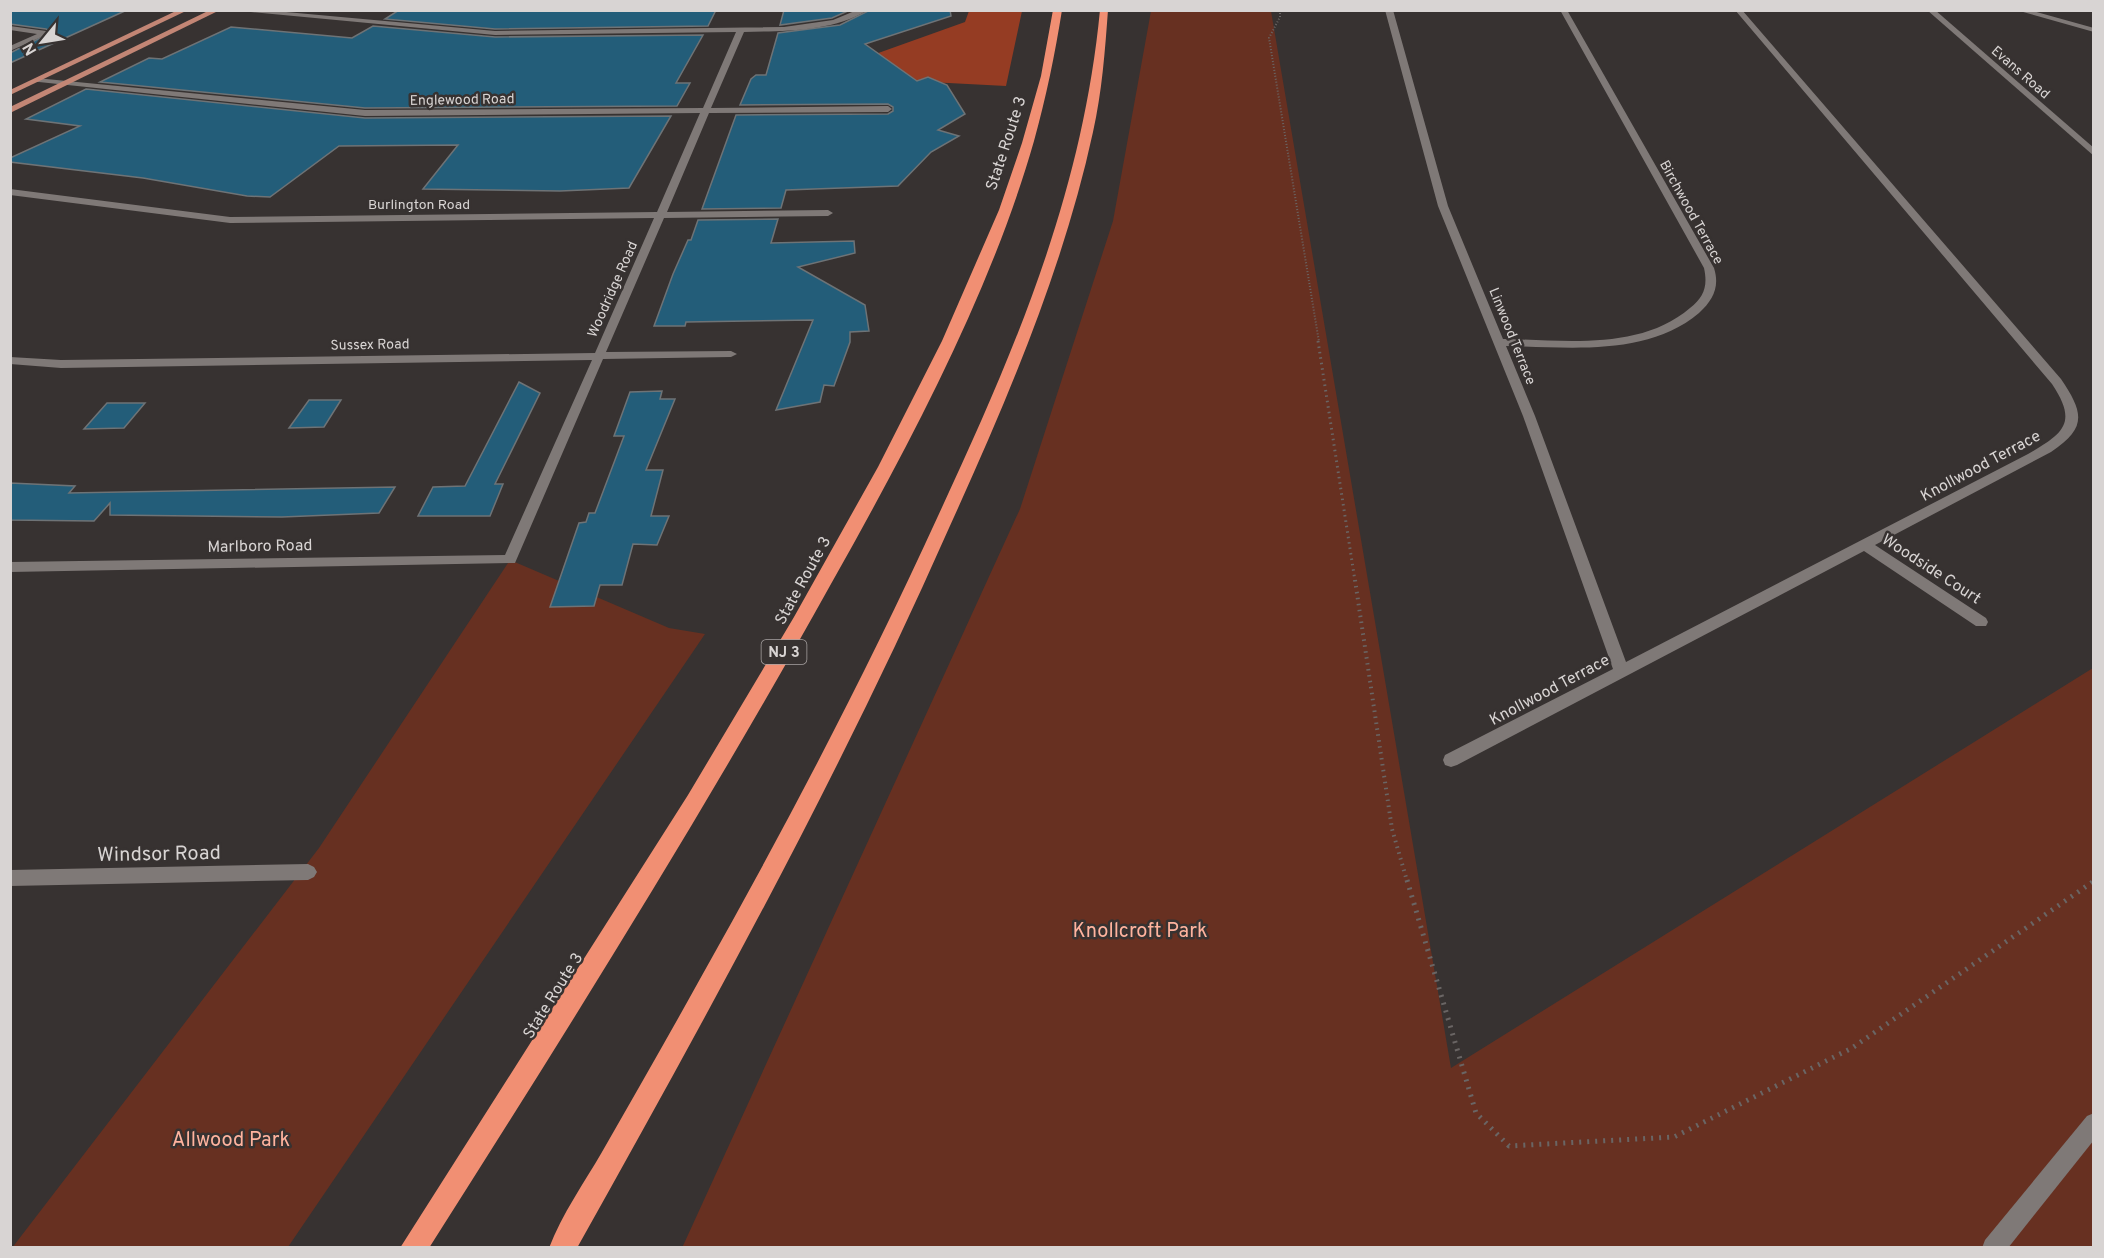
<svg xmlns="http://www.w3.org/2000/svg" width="2104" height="1258" viewBox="0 0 2104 1258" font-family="Overpass,sans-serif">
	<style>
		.green { fill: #673021 }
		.forest { fill: #953c23 }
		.building { fill: #235d79; stroke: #6e7376; stroke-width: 1.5 }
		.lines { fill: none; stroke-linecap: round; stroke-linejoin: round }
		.path-far3 { stroke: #6a6564; stroke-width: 2; stroke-dasharray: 1 2; stroke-linecap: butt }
		.path-far2 { stroke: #6a6564; stroke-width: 3; stroke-dasharray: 1.5 4; stroke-linecap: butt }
		.path-far1 { stroke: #6a6564; stroke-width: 4; stroke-dasharray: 1.5 4.5; stroke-linecap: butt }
		.path { stroke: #6a6564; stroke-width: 5; stroke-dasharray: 2 6; stroke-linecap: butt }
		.minor { fill: #7f7977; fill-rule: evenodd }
		.major { fill: #c38675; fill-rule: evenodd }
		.highway { fill: #f18f73; fill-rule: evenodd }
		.labels { text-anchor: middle; stroke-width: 5; stroke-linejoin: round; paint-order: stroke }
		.far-street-label { font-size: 14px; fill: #d8d4d3; stroke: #373231 }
		.shield { fill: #373231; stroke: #a8a3a2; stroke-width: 1.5 }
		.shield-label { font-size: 15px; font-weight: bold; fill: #d8d4d3 }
		.street-label { font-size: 16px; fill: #d8d4d3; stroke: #373231 }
		.near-street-label { font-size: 20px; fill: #d8d4d3; stroke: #373231 }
		.near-park-label { font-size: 20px; fill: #ffb39e; stroke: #373231 }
	</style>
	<rect width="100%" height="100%" fill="#373231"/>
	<g class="green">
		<path d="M1151,11h120l180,1057 642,-400v579l-1411,1 338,-739 93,-288z"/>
		<path d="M510,560l159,68 36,6 -417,613 -276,1 307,-400z"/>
	</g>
	<path class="forest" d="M969,11h53l-16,75 -192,-10 151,-54z"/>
	<g class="building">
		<path d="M10,10l52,1 65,-1 -117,53v-10l42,-21 -6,-3 -36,-5z"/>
		<path d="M399,10h317l-8,16 -213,3 -110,-10z"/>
		<path d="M784,10h66l-18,8 -52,7z"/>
		<path d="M870,10h80l1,6 -86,28 52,37 11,-4 19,8 18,29 -27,16 21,6 -28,16 -33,34 -112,4 -5,18 -79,1 34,-94 152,-1 5,-3v-4l-5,-3 -148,1 11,-26 5,-4h10l12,-42 62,-8z"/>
		<path d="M373,26l122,11 208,-2 -27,48h14l-13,23 -312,2 -265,-26 49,-24 13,1 69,-32 121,11z"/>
		<path d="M86,89l279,29 306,-2 -42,72 -69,3 -137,-2 35,-44 -119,1 -69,51 -23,-1 -104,-18 -133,-16v-4l70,-32 -54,-7z"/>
		<path d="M778,219l-7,24 83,-2 1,12 -57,14 67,38 4,26 -19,1v10l-16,44 -10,-1 -4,17 -44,8 37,-90 -127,2 -1,4h-31l19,-52 15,-34h3l7,-20z"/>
		<path d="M519,382l21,11 -45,91h8l-13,32h-72l15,-29 32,-1z"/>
		<path d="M662,391l-2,8h15l-29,71h17l-12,46h18l-12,29 -24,-1 -11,41h-22l-6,21 -44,1 29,-84 7,-1 3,-9h6l29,-77h-10l16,-44z"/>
		<path d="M309,400h32l-17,27 -35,1z"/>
		<path d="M107,403h38l-21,25 -40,1z"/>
		<path d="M10,483l65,3 -6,7 326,-6 -16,26 -97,4 -172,-2v-12l-16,18 -84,-1z"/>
	</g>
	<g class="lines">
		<path class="path-far3" d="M1280,10v7l-11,21 50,304"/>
		<path class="path-far2" d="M1318,341l37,240"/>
		<path class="path-far1" d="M1355,580l37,249 15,52"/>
		<path class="path" d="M1407,880l69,233 33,33 165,-9 178,-89 242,-167"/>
		<g class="minor">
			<path d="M230,10h34l231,21 289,-4 49,-7 24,-10h11c-36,22 -83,21 -124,22l-33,76 177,-2 4,3 -4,3 -179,1 -42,99 161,-2 5,3 -5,3 -164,2 -58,134 125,-1 6,3 -6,3 -128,2 -88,204 -505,9v-10l495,-7 87,-195 -531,8 -51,-4v-7l51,3 534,-7 59,-135 -424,5 -220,-28v-6l220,28 427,-5 43,-99 -335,3 -326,-34h-3v-4l329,32 338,-2 33,-76 -241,3z"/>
			<path d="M1385,10h8l55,196 55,133c61,1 137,12 187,-31 14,-11 18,-22 14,-40l-144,-258h7l147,258c6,19 -1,32 -15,45 -52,44 -130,34 -193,33l29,70 91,246 402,-208c36,-21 50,-31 24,-70l-317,-374h7l319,369c23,34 26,49 -10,73l-176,93 111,73 2,4 -2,4h-10l-112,-75 -407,214 -6,2 -6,-2 -2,-5 2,-5 168,-86 -90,-253 -85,-210z"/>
			<path d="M1927,10h8l159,138v8z"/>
			<path d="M2016,10h13l65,18v4z"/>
			<path d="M10,26l36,5 4,2 -40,18v-5l27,-12 -27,-4z"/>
			<path d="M308,864l6,3 3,5 -3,5 -6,3 -298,6v-16z"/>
			<path d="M2094,1113v27l-86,108h-26l3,-8 102,-124z"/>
		</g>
		<g class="major">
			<path d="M178,10h10l-178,85v-5z"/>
			<path d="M210,10h10l-210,103v-6z"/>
		</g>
		<g class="highway">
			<path d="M1053,10h9c-7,44 -16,88 -28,131 -50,175 -150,349 -239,507 -116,204 -240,402 -366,600h-29l288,-453 106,-178 84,-150 64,-126 57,-131 23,-67 19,-67z"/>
			<path d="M1100,10h8c-3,41 -6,82 -15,122 -30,138 -86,268 -144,396 -109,247 -240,484 -372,720h-28c13,-34 35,-65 53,-96 33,-58 66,-115 98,-173 85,-151 166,-305 238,-463 77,-166 144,-321 162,-506z"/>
		</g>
	</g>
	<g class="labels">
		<g class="far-street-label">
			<text transform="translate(2021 72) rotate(41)" y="5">Evans Road</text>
			<text transform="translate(462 99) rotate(-1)" y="5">Englewood Road</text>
			<text x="419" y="209">Burlington Road</text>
			<text transform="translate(1692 212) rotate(61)" y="5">Birchwood Terrace</text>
			<text transform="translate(612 289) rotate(-66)" y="5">Woodridge Road</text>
			<text transform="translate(1513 336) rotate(68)" y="5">Linwood Terrace</text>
			<text transform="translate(370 344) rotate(-1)" y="5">Sussex Road</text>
		</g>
		<rect class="shield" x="761.5" y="640" width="45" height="24" rx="4.5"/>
		<g class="shield-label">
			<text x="784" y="657">NJ 3</text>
		</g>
		<g class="street-label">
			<text transform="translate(1005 143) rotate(-72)" y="6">State Route 3</text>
			<text transform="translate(1980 465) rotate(-28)" y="6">Knollwood Terrace</text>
			<text transform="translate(260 545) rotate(-1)" y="6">Marlboro Road</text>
			<text transform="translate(1932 568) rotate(33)" y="6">Woodside Court</text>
			<text transform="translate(802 580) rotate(-61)" y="6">State Route 3</text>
			<text transform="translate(1549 689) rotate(-28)" y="6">Knollwood Terrace</text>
			<text transform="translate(552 995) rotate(-58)" y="6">State Route 3</text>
		</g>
		<g class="near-street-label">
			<text transform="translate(159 853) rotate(-1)" y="7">Windsor Road</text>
		</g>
		<g class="near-park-label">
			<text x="1140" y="937">Knollcroft Park</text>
			<text x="231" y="1146">Allwood Park</text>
		</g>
	</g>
	<rect width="2104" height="1258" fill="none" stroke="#d8d4d3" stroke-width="24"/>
	<g transform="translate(42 42) rotate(240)" stroke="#373231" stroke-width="4.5" paint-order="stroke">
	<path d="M0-4.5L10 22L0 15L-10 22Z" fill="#d8d4d3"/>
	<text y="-9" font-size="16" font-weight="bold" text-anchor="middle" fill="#d8d4d3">N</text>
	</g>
</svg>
